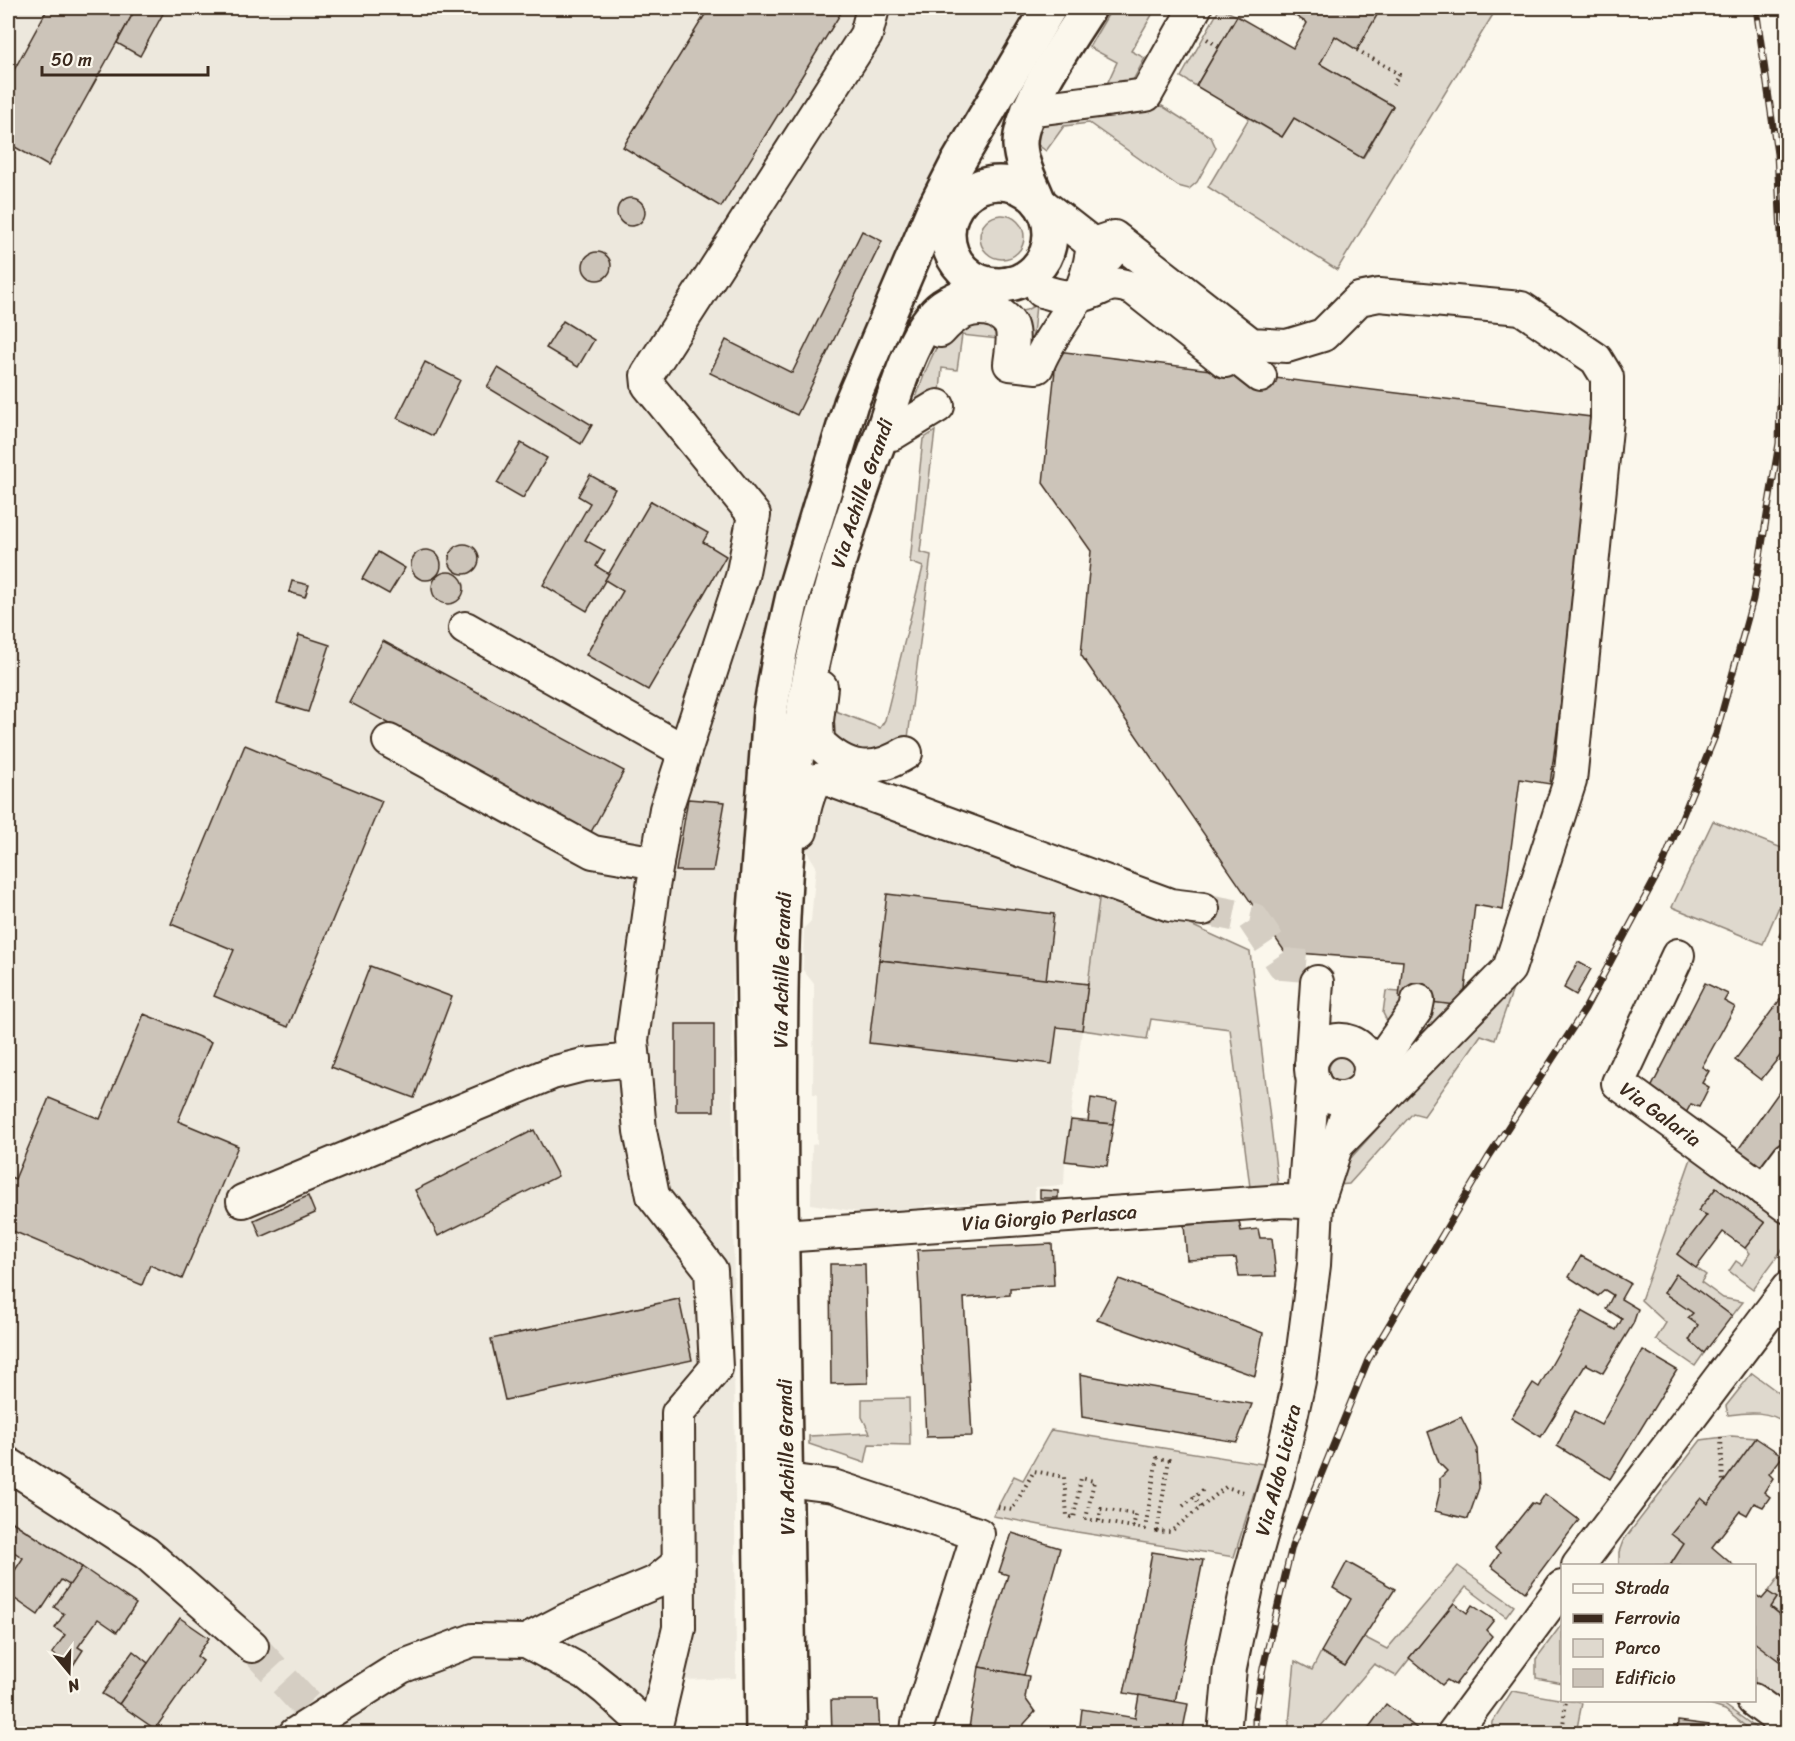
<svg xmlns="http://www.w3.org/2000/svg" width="1795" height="1741" viewBox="0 0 1795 1741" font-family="Sriracha,sans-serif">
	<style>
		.built { fill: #ede8dd }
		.green { fill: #dfd9ce; stroke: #8d8276; stroke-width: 1.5 }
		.building { fill: #ccc4b9; stroke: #3b2a1e; stroke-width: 1.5 }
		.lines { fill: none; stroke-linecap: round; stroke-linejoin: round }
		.minor-tunnel { stroke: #d5cec3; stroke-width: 32; stroke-dasharray: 32 16; stroke-linecap: butt }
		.minor-casing { stroke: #3b2a1e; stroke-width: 36 }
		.major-casing { stroke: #3b2a1e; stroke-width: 38 }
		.path { stroke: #3b2a1e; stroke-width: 4; stroke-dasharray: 1.5 4.5; stroke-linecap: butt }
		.minor { stroke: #fbf7ec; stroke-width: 32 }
		.major { stroke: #fbf7ec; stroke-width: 33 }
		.rail-casing { stroke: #3b2a1e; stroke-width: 7 }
		.rail { stroke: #fbf7ec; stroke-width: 4.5; stroke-dasharray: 14; stroke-linecap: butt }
		.labels { text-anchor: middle; stroke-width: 4.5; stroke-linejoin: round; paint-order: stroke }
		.street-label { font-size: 20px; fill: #3b2a1e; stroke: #fbf7ec }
	</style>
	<rect width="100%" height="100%" fill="#fbf7ec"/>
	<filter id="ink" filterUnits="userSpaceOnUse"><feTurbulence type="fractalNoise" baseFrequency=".0167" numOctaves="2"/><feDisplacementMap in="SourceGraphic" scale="12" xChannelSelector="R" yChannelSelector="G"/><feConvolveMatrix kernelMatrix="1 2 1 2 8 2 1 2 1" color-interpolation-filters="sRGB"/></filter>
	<g filter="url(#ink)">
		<g class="built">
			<path d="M8,8h1033l-141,241 -137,436 -25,215 -6,91 4,687 -53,2 -80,53h-595z"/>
			<path d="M822,789l278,103 -35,269 -1,24 -29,2v16l-41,2 -1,-3 -68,3v5l-60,3 -54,-9 1,-59 5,-1v-50h-4l1,-110 -11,-14 1,-42 7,-7 5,-55 -10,-16 8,-57z"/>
		</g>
		<g class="green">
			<path d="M1112,8h44l-25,43 14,7 -13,24 -25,2 10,-22 -28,-15z"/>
			<path d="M1220,8l17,8 -41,70 -15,-9z"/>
			<path d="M1381,8h116l-160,262 -129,-83 41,-69 33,19 12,-19 69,40 30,-52 -73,-42 15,-28 22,13z"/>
			<path d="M1162,106l49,31 5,11 -19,34 -8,7 -11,-3 -89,-63 -25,3 -18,25 -13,-10 12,-19z"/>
			<circle cx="1002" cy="237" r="22"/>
			<path d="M1036,305l-4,39 -7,-1 -13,-30 14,-3z"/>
			<path d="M997,320l1,19 -36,-4 -5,35 -15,-2 -2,24 -30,24c7,-21 25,-81 45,-91 8,-4 32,-4 42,-5z"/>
			<path d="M935,431l-15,121 11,3 -23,183 -20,18 -54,-10 -6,-38 52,20 5,-8 38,-153 -13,-5 13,-123z"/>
			<path d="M1713,821l74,29v38l-24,56 -91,-37z"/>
			<path d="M1100,892l82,29 68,31 28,233 -28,2 -20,-158 -79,-10 -4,20 -65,-9z"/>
			<path d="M1519,972l-24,68 -14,-5 -57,81 -11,-3 -64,71 -11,1 1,-14z"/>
			<path d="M1386,991l14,1 11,7 -23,24 -5,-10z"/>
			<path d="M1428,1001l35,5 -74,75z"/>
			<circle cx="1342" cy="1070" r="13"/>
			<path d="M1693,1153l94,70v20l-34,46 -24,-18 7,-10 6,4 8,-12 -5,-5 20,-25 -49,-35 -17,23 8,4 -30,39 29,21 -5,7 22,16 20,4 -11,14 -56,-41 -12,18 29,20 5,12 -8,15 14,13 -9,13 -39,-27 10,-16 -25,-23z"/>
			<path d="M1752,1373l35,26v25c-18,-14 -38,-12 -59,-9l-2,-9z"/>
			<path d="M909,1398l1,47 -41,-1 -4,19 -56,-19v-8l61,-3 -8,-16v-18z"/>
			<path d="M1051,1430l212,34 -29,93 -157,-25 -84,-16 21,-40 9,4z"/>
			<path d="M1731,1436l25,2 -48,66 -7,-5 -17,45 -13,20 2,1 -54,1v-14l4,-11 78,-101z"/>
			<path d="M1458,1566l56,40 -8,11 -40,-30 -70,89 -22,-12 -59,69 -27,1 7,-73 17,9 9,-18 24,14 19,-29 23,12z"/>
			<path d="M1787,1566v62l-7,-6 3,-6 -12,-9 6,-9 -9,-6z"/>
			<path d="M1562,1624v59l-26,-5v-19z"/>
			<path d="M1754,1642l33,7v57l-32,-21z"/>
			<path d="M1512,1691l70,12 -6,30h-85l1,-11z"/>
			<path d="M1698,1701h21l44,32h-9l-29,-23z"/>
		</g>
		<g class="building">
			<path d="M48,8h88l-88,158 -40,-23v-62z"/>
			<path d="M136,8h30l-26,48 -23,-13z"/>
			<path d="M709,8h135l-123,199 -98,-60z"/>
			<path d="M1292,8h89l-24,42 -22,-14 -15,28 73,42 -31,52 -68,-40 -12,19 -86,-51 41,-70 56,32 14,-25 -18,-11z"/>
			<circle cx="631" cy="212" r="14"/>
			<path d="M862,231l20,10 -85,174 -87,-42 16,-33 66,33z"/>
			<circle cx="597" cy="266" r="14"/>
			<path d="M563,321l31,19 -16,27 -32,-19z"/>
			<path d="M1057,351l542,67 -49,366 -30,-5 -17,131 -28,-5 -12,101 -64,-8 4,-37 -118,-9 -204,-297 10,-104 -48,-68z"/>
			<path d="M425,362l35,18 -27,56 -36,-18z"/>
			<path d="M498,368l94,57 -11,19 -94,-57z"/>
			<path d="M521,443l26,15 -24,40 -26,-15z"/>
			<path d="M590,475l25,14 -30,51 20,11 -9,15 13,8 -22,37 -44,-26 47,-82 -12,-7z"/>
			<path d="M651,501l57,32 -5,9 23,14 -78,134 -62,-35 37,-64 -18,-11z"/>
			<circle cx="464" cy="559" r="15"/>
			<circle cx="426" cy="565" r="15"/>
			<path d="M378,552l27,16 -16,26 -27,-15z"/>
			<circle cx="448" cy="588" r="16"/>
			<path d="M292,581l17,4 -4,12 -16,-5z"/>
			<path d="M299,635l31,10 -22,67 -31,-9z"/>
			<path d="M383,641l241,130 -33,61 -242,-130z"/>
			<path d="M245,745l137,56 -94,226 -74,-31 20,-46 -63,-26z"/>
			<path d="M688,799l37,3 -12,69h-37z"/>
			<path d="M887,894l167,20 -8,66 -167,-20z"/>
			<path d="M1788,915v25l-9,-4z"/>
			<path d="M879,960l209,24 -6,46 -25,-3 -5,37 -183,-21z"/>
			<path d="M1578,962l13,7 -15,26 -12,-7z"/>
			<path d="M370,966l82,31 -38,101 -83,-31z"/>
			<path d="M1705,983l23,11 -4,7 11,6 -33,60 7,4 -7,12 7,4 -10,20 -8,-3 -5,9 -18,-10 2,-4 -20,-9z"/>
			<path d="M1788,989v57l-27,34 -26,-20z"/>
			<path d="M144,1014l67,28 -33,79 60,25 -56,133 -32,-14 -8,20 -134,-56v-53l7,3 34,-81 51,21z"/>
			<rect x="676" y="1024" width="38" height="87"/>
			<path d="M1779,1092l9,6v38l-24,33 -27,-18z"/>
			<path d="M1091,1098l26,4 -4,22 -25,-2z"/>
			<path d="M1071,1120l42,4 -6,42 -42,-5z"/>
			<path d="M534,1130l24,46 -120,60 -23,-46z"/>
			<path d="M1716,1188l49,35 -20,25 -22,-16 -27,36 -19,-14 30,-39 -9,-4z"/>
			<path d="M1040,1190l18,1v7h-18z"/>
			<path d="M308,1196l7,17 -54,24 -7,-17z"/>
			<path d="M1239,1221l2,10 17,-2 2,9h12l4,38 -37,1 -3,-19 -49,2 -3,-35z"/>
			<path d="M1052,1244l2,41 -44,3v7l-46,3 8,138 -46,1 -9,-187z"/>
			<path d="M1581,1256l49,27 -9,16 17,10 -5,15 -30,49 -17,-9 -45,73 -30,-19 22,-35 6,4 43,-76 34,19 6,-11 -16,-10 7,-14 -8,-5 -7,6 -29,-19z"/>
			<path d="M830,1264h35l3,119 -37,1z"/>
			<path d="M1676,1274l56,42 -28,37 -15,-13 9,-15 -10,-7 5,-5 -29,-20z"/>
			<path d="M1119,1279l144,54 -8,43 -158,-56z"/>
			<path d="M679,1299l13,61 -187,40 -14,-61z"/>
			<path d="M1643,1350l34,20 -67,109 -53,-33 18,-35 26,14z"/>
			<path d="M1080,1374l36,7 136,23 -15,38 -155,-25z"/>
			<path d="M1461,1417l16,32 2,39 -11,31 -33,-8 5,-20v-13l7,-7 -8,-8 -11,-31z"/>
			<path d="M1756,1438l27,18 -14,18 4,4 -9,14 6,5 -7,10 -9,-4 -7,12 -7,-4 -28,36 22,19h-61l-2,-2 13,-20 -13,-10 30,-36 7,6z"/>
			<path d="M1545,1494l34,26 -54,72 -34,-26 9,-13 -5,-4 37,-46 6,2z"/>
			<path d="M11,1521l71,46 -11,19 -10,-6 -23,35 -30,-21v-13l15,-23 -15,-10v-23z"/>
			<path d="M1012,1533l48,15 -36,127 -45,-8 29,-92 -9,-3z"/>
			<path d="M1152,1552l51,8 -28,142 -51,-9 14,-60z"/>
			<path d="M1347,1562l48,27 -50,77 -24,-14 30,-53 -18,-11z"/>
			<path d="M82,1567l54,37 -19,28 -19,-13 -20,28 5,3 -11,17 -20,-14 13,-18 -10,-7 9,-14 -10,-7z"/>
			<path d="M1768,1592l9,6 -6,9 12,10 -3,5 8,6v21l-9,12 -25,-19v-48l8,5z"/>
			<path d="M1454,1603l13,10 5,-8 22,15 -8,10 6,6 -37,49 -8,-5 -5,5 -33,-27z"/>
			<path d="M180,1618l29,20 -12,18 6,5 -48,68 -36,-25z"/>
			<path d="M133,1651l15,12 -29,41 -17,-10z"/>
			<path d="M979,1667l50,9 -4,22 10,14 -11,12 -1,10h-55z"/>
			<path d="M1139,1695l49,9 -6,30h-103l3,-25 53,9z"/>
			<path d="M831,1700h47l2,34h-48z"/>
			<path d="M1386,1704l34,27 -2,3h-54z"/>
			<path d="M1678,1721l31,4 -2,9h-30z"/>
		</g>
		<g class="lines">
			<g class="minor-tunnel">
				<path d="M1203,909l50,10 30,45 35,3 -1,15"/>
				<path d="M252,1646l59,64 14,24"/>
			</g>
			<g class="minor-casing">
				<g id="minor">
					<path d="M1028,110l118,-15 49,-87"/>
					<path d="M1039,202l69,54"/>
					<path d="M1042,291c12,3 24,8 37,5 25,-4 26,-19 55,-7l91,72"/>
					<path d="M940,331c14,-16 31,-27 53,-20 7,2 15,9 18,15 4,11 0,27 -1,38l27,3c9,-25 27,-45 40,-69 9,-17 14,-36 16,-54l21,-7 137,107 36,2 36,-11 36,-36 20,-4 142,13 75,51 11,18v42l-37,362 -61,188 -174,178"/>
					<path d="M1213,339l47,37"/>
					<path d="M892,434l46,-28"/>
					<path d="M465,628l219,123"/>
					<path d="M821,687l-4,34 1,21c29,29 55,32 88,11"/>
					<path d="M389,741l204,111 64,11"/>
					<path d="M801,831c2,-18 5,-35 15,-51l11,-1 343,126 33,4"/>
					<path id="s1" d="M1678,955l-60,128 170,124"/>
					<path d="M1311,1064c5,-17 21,-29 40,-22 8,3 16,11 18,20 9,41 -55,52 -58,7l6,-87"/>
					<path d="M1369,1076l47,-66 2,-10"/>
					<path d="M1764,1190l24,-32"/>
					<path d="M243,1201l309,-128 31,-8 51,-5"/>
					<path d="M1304,1202l9,-123"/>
					<path id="s2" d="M782,1236l500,-35 22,1 13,3"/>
					<path d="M8,1464l138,89 106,93"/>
					<path d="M786,1480l47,6 145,48 -60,189 -1,11"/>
					<path d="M1578,1566l210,-278"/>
					<path d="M526,1641l42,-22 88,-37 22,-18"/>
					<path d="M1753,1700l35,26"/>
					<path d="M295,1734l106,-67 72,-27 53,1 61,33 19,15 48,44"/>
					<path d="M654,1734l25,-106 -1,-215 38,-45 -5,-98 -58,-74 -13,-65 -8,-91 21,-153 13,-78 76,-232 12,-62 -106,-130 -1,-10 219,-340 7,-27"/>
					<path id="s3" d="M1224,1734l6,-66 18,-86 31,-110 20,-91 15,-116 3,-60 30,-92 12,-21"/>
					<path d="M1453,1734l109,-147"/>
				</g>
			</g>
			<g class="major-casing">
				<g id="major">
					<circle cx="999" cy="234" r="51"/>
					<path d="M1039,202c-7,-18 -18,-37 -19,-57 -1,-34 50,-107 69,-137"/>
					<path d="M763,1734l-10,-797 17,-225 10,-59 13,-58 58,-192 82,-192 24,-47 92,-156"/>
					<path id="s4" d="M790,1734c-3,-179 -7,-358 -9,-537 -1,-172 -5,-341 27,-512 16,-85 43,-168 73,-249 13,-36 31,-108 62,-130 19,-13 43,-17 65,-22"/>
				</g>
			</g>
			<g class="path">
				<path d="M1207,39l12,8"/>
				<path d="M1357,50l42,24 -6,11"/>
				<path d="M1721,1437l2,46"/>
				<path d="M1193,1496l8,11"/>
				<path d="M1183,1506l21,-17"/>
				<path d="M998,1507l14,3 22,-39 30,6 3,39 7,2 7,-40 13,3 -8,38 59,10 12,-71 12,2 -12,71 13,1 56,-45 21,6"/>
				<path d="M1099,1521l2,-12 35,5 -3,13"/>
				<path d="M1562,1734l4,-34"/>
			</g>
			<use href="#minor" class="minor"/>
			<use href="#major" class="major"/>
			<g class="rail-casing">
				<path id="rail" d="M1255,1734v-21l8,-45 29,-122 76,-186 120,-202 97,-149 77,-143 54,-132 37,-135 26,-156 4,-169 -6,-120 -21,-146"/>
			</g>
			<use href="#rail" class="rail"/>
		</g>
	</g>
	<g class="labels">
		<g class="street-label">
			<text dy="7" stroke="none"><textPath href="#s4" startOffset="1250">Via Achille Grandi</textPath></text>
			<text dy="7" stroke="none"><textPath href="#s4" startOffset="764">Via Achille Grandi</textPath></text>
			<text dy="7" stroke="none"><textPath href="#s1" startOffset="194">Via Galaria</textPath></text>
			<text dy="7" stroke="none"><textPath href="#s2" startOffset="268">Via Giorgio Perlasca</textPath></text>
			<text transform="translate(786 1457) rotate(-91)" y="7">Via Achille Grandi</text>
			<text dy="7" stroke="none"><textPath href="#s3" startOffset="270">Via Aldo Licitra</textPath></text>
		</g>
	</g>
	<rect width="1795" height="1741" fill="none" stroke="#fbf7ec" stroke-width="30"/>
	<rect x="15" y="15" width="1765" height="1711" fill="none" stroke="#3b2a1e" stroke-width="2" filter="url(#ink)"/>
	<rect x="1561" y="1564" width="195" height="138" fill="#fbf7ec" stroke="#aea59a" stroke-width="1.5"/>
	<rect x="1573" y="1584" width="30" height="9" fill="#fbf7ec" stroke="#aea59a" stroke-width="1.5"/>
	<text x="1615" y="1594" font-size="18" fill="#3b2a1e">Strada</text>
	<rect x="1573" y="1614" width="30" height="9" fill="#3b2a1e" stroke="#aea59a" stroke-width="1.5"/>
	<text x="1615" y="1624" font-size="18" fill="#3b2a1e">Ferrovia</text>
	<rect x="1573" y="1639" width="30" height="18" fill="#dfd9ce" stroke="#aea59a" stroke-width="1.5"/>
	<text x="1615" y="1654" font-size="18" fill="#3b2a1e">Parco</text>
	<rect x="1573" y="1669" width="30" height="18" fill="#ccc4b9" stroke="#aea59a" stroke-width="1.5"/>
	<text x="1615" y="1684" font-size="18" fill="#3b2a1e">Edificio</text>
	<g transform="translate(69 1672) rotate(161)" stroke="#fbf7ec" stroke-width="4.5" paint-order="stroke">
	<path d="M0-4.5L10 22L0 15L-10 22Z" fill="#3b2a1e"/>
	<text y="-9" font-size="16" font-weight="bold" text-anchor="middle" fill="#3b2a1e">N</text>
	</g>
	<path d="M42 66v9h166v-9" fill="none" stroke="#3b2a1e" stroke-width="3"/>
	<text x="51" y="66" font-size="18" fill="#3b2a1e" stroke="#fbf7ec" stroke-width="4.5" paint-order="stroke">50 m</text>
</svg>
